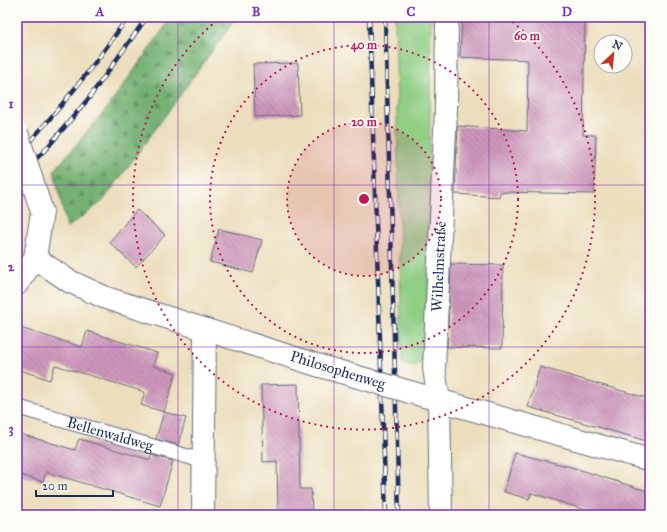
<svg xmlns="http://www.w3.org/2000/svg" width="667" height="532" viewBox="0 0 667 532" font-family="'IM FELL Great Primer',serif">
	<style>
		.grass { fill: #90ce84; stroke: #567e71 }
		.forest { fill: url(#forest-firs); stroke: #487068 }
		.building { fill: url(#building-back-hatch) }
		.lines { fill: none; stroke-linecap: round; stroke-linejoin: round }
		.service-casing { stroke: #646c7f; stroke-width: 16 }
		.minor-casing { stroke: #646c7f; stroke-width: 24 }
		.service { stroke: #fff; stroke-width: 14 }
		.minor { stroke: #fff; stroke-width: 22 }
		.rail-casing { stroke: #1b2f5e; stroke-width: 4.5 }
		.rail { stroke: #fdfcf7; stroke-width: 3; stroke-dasharray: 9; stroke-linecap: butt }
		.minor-bridge-casing { stroke: #646c7f; stroke-width: 24; stroke-linecap: butt }
		.minor-bridge { stroke: #fff; stroke-width: 22 }
		.grid { fill: none; stroke: #7b2cbf; stroke-width: 1; stroke-opacity: 0.55 }
		.ring { fill: none; stroke: #c2185b; stroke-width: 2; stroke-dasharray: 2 4 }
		.labels { text-anchor: middle; stroke-width: 3.5; stroke-linejoin: round; paint-order: stroke }
		.street-label { font-size: 15px; fill: #1b2f5e; stroke: #fdfcf7 }
		.centre { fill: #c2185b; stroke: #fdfcf7; stroke-width: 2 }
		.ring-label { font-size: 12px; text-anchor: middle; font-weight: bold; fill: #c2185b; stroke: #fdfcf7; stroke-width: 3.5; stroke-linejoin: round; paint-order: stroke }
		.neatline { fill: none; stroke: #7b2cbf; stroke-width: 1.5 }
		.grid-label { font-size: 13px; text-anchor: middle; font-weight: bold; fill: #7b2cbf }
	</style>
	<defs>
		<pattern id="forest-firs" width="22" height="20" patternUnits="userSpaceOnUse"><rect width="22" height="20" fill="#74b172"/><path d="M5 1l3.5 6h-7zM16 11l3.5 6h-7z" fill="#5e9061"/></pattern>
		<pattern id="building-back-hatch" width="6" height="6" patternUnits="userSpaceOnUse"><rect width="6" height="6" fill="#ce96bb"/><path d="M-1 5l2 2M0 0l6 6M5-1l2 2" fill="none" stroke="#a67b9b"/></pattern>
	</defs>
	<rect width="100%" height="100%" fill="#fdfcf7"/>
	<filter id="ink" filterUnits="userSpaceOnUse"><feTurbulence type="fractalNoise" baseFrequency=".025" numOctaves="2"/><feDisplacementMap in="SourceGraphic" scale="8" xChannelSelector="R" yChannelSelector="G"/><feConvolveMatrix kernelMatrix="1 2 1 2 8 2 1 2 1" color-interpolation-filters="sRGB"/></filter>
	<filter id="wash" filterUnits="userSpaceOnUse"><feTurbulence type="fractalNoise" baseFrequency=".012" numOctaves="4" result="noise"/><feDisplacementMap in="SourceGraphic" scale="16" xChannelSelector="R" yChannelSelector="G"/><feGaussianBlur stdDeviation="0.9" result="paint"/><feColorMatrix in="noise" values="0 0 0 0 0 0 0 0 0 0 0 0 0 0 0 0 0 1.4 0 .05"/><feComposite in="paint" operator="in"/></filter>
	<g filter="url(#wash)">
		<rect width="100%" height="100%" fill="#ecdebc"/>
		<path class="grass" d="M395,17h36l-4,339 -7,7 -7,4 -11,-3z"/>
		<path class="forest" d="M172,17h65l-134,184 -36,27 -13,-57 53,-63z"/>
		<g id="blocks">
			<g class="building">
				<path d="M462,17h123l-2,118h13l-2,59 -94,-2 -1,5 -44,-3 3,-68 69,5 1,-71 -68,-3z"/>
				<path d="M298,63l2,52 -45,2 -2,-53z"/>
				<path d="M137,210l28,25 -29,32 -27,-25z"/>
				<path d="M219,229l43,11 -9,33 -43,-11z"/>
				<path d="M451,264l52,1 -1,83 -55,-1z"/>
				<path d="M17,327l65,20 5,-16 70,22 -4,13 23,7 -12,39 -23,-7 4,-13 -90,-27 -5,15 -33,-11z"/>
				<path d="M540,367l110,32v43l-122,-35z"/>
				<path d="M298,384l2,105h11l1,26h-34l-1,-54 -14,1 -2,-77z"/>
				<path d="M164,412l22,6 -8,27 -22,-6z"/>
				<path d="M17,433l58,17 4,-11 71,21 1,-5 22,6 -13,45 -114,-34 -3,10 -26,-8z"/>
				<path d="M515,453l56,14 79,25v23h-48l-71,-22 -2,6 -25,-7z"/>
			</g>
		</g>
	</g>
	<g filter="url(#ink)">
		<use href="#blocks" fill-opacity="0" stroke="#646c7f" stroke-width="1"/>
		<g class="lines">
			<g class="service-casing">
				<g id="service">
					<path id="s1" d="M17,407l186,54"/>
				</g>
			</g>
			<g class="minor-casing">
				<g id="minor">
					<path d="M35,258l34,23 37,17 214,68"/>
					<path d="M17,284l18,-26 7,-46"/>
					<path d="M410,392l240,68"/>
					<path d="M203,515l2,-185"/>
					<path id="s2" d="M441,515l-2,-114 -5,-33 12,-259 1,-92"/>
				</g>
			</g>
			<use href="#service" class="service"/>
			<use href="#minor" class="minor"/>
			<g class="rail-casing">
				<g id="rail">
					<path d="M369,17l17,498"/>
					<path d="M385,17l14,498"/>
					<path d="M17,155c41,-43 77,-89 111,-138"/>
					<path d="M17,178l30,-30 42,-50 58,-81"/>
				</g>
			</g>
			<use href="#rail" class="rail"/>
			<g class="minor-bridge-casing">
				<g id="minor-bridge">
					<path d="M17,133l25,79"/>
					<path d="M320,366l90,26"/>
				</g>
			</g>
			<use href="#minor-bridge" class="minor-bridge"/>
		</g>
	</g>
	<path class="grid" d="M178,17v498M334,17v498M489,17v498M17,185h633M17,347h633"/>
	<circle cx="364" cy="199" r="77" fill="#c2185b" fill-opacity=".12"/>
	<g class="ring">
		<circle cx="364" cy="199" r="77"/>
		<circle cx="364" cy="199" r="154"/>
		<path d="M508 18A231 231 0 1 1 220 18"/>
	</g>
	<g class="labels">
		<g class="street-label">
			<text dy="5" stroke="none"><textPath href="#s2" startOffset="249">Wilhelmstraße</textPath></text>
			<text transform="translate(338 370) rotate(17)" y="5">Philosophenweg</text>
			<text dy="5" stroke="none"><textPath href="#s1" startOffset="97">Bellenwaldweg</textPath></text>
		</g>
	</g>
	<circle cx="364" cy="199" r="6" class="centre"/>
	<g class="ring-label">
		<text x="527" y="40">60 m</text>
		<text x="364" y="49">40 m</text>
		<text x="364" y="126">20 m</text>
	</g>
	<rect width="667" height="532" fill="none" stroke="#fdfcf7" stroke-width="44"/>
	<g transform="translate(613 54) rotate(26)"><circle r="19" fill="#fdfcf7" stroke="#a3aaba"/>
	<path d="M0-3L7 15L0 10L-7 15Z" fill="#c8321e"/>
	<text y="-6" font-size="11" font-weight="bold" text-anchor="middle" fill="#1b2f5e">N</text>
	</g>
	<path d="M36 490v6h77v-6" fill="none" stroke="#1b2f5e" stroke-width="2"/>
	<text x="42" y="490" font-size="12" fill="#1b2f5e" stroke="#fdfcf7" stroke-width="3" paint-order="stroke">20 m</text>
	<rect x="22" y="22" width="623" height="488" class="neatline"/>
	<g class="grid-label">
		<text x="100" y="16">A</text>
		<text x="256" y="16">B</text>
		<text x="411" y="16">C</text>
		<text x="567" y="16">D</text>
		<text x="11" y="108">1</text>
		<text x="11" y="271">2</text>
		<text x="11" y="433">3</text>
	</g>
</svg>
